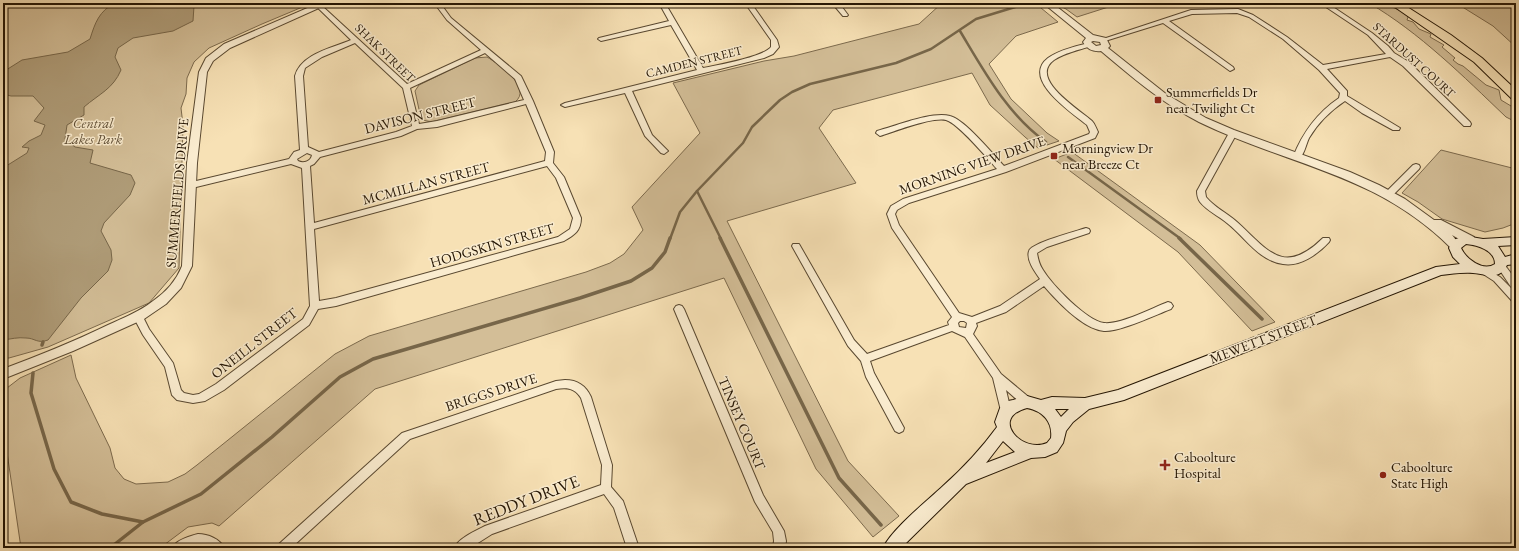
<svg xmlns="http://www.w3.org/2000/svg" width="1519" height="551" viewBox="0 0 1519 551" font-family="'EB Garamond',serif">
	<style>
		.green { fill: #d3be97; stroke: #7c6a4d }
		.water { fill: #af9c78; stroke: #776649 }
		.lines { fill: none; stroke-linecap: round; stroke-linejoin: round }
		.stream-far1 { stroke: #776649; stroke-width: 2.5 }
		.stream { stroke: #776649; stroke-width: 3.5 }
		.minor-casing { stroke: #594830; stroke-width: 2 }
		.tertiary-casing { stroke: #594830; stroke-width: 2 }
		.secondary-casing { stroke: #241503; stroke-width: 2 }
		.primary-casing { stroke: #241503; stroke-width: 2 }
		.minor { fill: #faeccf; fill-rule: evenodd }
		.tertiary { fill: #faeccf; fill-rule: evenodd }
		.secondary { fill: #faeccf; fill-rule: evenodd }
		.primary { fill: #f7e1b5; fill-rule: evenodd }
		.poi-dot { fill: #8f2418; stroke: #faeccf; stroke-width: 1.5 }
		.labels { text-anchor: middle; stroke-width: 3; stroke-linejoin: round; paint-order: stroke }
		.far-street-label { font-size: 12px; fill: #241503; stroke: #faeccf }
		.poi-label { font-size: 14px; fill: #241503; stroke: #faeccf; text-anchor: start }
		.street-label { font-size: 14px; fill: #241503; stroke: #faeccf }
		.park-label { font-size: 14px; font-style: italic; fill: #615037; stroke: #faeccf }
		.near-street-label { font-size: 17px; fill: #241503; stroke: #faeccf }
	</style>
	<rect width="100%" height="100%" fill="#f7e1b5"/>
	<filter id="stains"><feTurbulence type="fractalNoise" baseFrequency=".005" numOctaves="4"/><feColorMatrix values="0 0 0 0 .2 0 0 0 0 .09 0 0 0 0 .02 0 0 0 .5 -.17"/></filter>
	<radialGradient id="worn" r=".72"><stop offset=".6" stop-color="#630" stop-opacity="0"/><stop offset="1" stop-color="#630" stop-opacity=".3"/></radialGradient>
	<g class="green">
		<path d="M3,3h309l-50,21 -53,24 -15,14 -7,16 -1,16 -5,14 2,17 -4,143 -30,35 -101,44 -39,11h-6z"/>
		<path d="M942,3h93l23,19 -42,14 -27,28 22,35 36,34 12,8 -21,7 -13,-11 -35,-32 -18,-32 -139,37 -14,18 37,55 -129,38 121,240 51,55 -26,21 -57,-68 -92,-191 -349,111 -156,137 -7,-3 -24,4 -28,21h-139l-18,-123v-31l4,-6 13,-10 51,-23 5,23 34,70 5,20 9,11 12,5 32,-2 17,-8 12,-9 138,-111 34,-18 217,-64 24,-9 14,-9 19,-24 -11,-23 68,-74 -27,-50 91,-22 30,-5 113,-29 12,-3z"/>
		<path d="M1054,3h67l-44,14 -11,-8z"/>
		<path d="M1369,3h13l22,9 4,5 -1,3 6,2 6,7 12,5 -1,3 14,8 -2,2 13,11 -2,2 5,4 5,2 23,19 13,5 2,10 15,9v13l-10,-5c-43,-41 -86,-84 -137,-114z"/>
		<path d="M1456,3h60v44l-23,-21z"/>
		<path d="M487,57c12,7 46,31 28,45l-84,20 -8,-2 -3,-6 -5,-23 4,-6 56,-27z"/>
		<path d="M1441,150l75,19v54l-13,5 -18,4 -43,-13 -24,-17 -16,-9z"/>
		<path d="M1072,152l128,93 75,77 -23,9 -74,-79 -124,-93z"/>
	</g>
	<path class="water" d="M115,3h81l-2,3 -1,15 -20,10 -40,7 -15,10 -3,9 6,13c-8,19 -22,24 -37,37v8l-17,10 -2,14 10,8 18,3 -3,13 41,12 4,8 -5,12 -26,28 -3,8 10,19 1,10 -4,11 -27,27 -33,42c-11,4 -13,-2 -22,-2 -8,-1 -15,1 -23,2v-172l24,-15 2,-5 -7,-1 7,-6 12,-6 4,-10 -11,-4 10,-13 -11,-12h-22l-8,-2v-22l19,-12 46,-8 22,-13c5,-16 9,-28 25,-36z"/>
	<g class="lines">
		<g class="stream-far1">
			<path d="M960,31c24,40 47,83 86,111"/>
			<path d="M1068,157l113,82"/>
			<path d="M697,191l24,48"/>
			<path d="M670,239l10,-27 17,-21 46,-48 9,-16 28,-27 12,-8 18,-8 86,-21 35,-14 45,-30 52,-16"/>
		</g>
		<g class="stream">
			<path d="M720,238l119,240 42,47"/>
			<path d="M1179,238l83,81"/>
			<path d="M42,345l1,-3"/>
			<path d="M33,373l-2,20 23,76 17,33 31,12 41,8 58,-28 71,-57 68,-60 33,-18 207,-61 51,-17 21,-13 13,-16 5,-14"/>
			<path d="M110,548l33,-26"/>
		</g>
		<g class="minor-casing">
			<g id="minor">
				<path d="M534,3h7l-3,2z"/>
				<path d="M659,3h6l38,65c15,-3 60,-11 68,-21v-7l-26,-37h6l26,37 2,7 -6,7 -9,4 -132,33 20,44 16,16 -4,3 -3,-1 -16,-17 -20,-43 -60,14 -4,-2 4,-2 132,-33 -26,-45 -70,16 -3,-2 1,-1 70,-17z"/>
				<path d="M832,3h7l9,12 -1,1h-4z"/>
				<path d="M1320,3h7l45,30 16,13 6,7 15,9 61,60 1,2 -1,2h-6l-61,-60 -13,-9 -63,12 20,22v5l53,32 -1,2h-6l-31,-17 -17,-12c-15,10 -27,22 -36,37 -3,6 -5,19 -12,22l-4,-3c10,-25 24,-44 46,-59l1,-5 -21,-23 -36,-31 -34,-22 -12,-4 -45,1 -23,7 64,46 1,2 -4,2 -67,-48 -58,18h-4l-1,-1 91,-30 47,-1 15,6 34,22 36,28 63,-11 -18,-19z"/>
				<path d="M319,4l2,1 86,79 74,-34 -34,-30 -9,-12 3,-2 2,1 8,11 70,58 12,25 21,51 -1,11 11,14 17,41c0,13 -7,17 -17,23l-228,65 -18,3 -9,16 -85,65 -19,11 -12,2 -16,-3 -5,-5 -7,-28 -22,-32 -10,-19 2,-3h6l8,16 24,34 8,27 3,3 9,2 6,-1 17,-10 87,-65 7,-13 -8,-138 -11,-4 -99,24 -4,-3 4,-3 97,-23 5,-7 6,-2 -5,-74c6,-22 37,-28 56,-36l-34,-33v-2zM355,43l48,45 9,38 -16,6 -77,20 -11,-5 -5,-71 2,-8 17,-11zM485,53l30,26 9,21 -87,21 -18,3 -9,-36zM526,104l20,48 -1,9 -231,62 -4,-57 4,-2 6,-7 81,-21 16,-7 20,-2zM307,153l5,2c-1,6 -8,9 -14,6l-1,-2zM547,166l9,12 17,40 -3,11 -12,8 -222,61 -17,3 -5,-72z"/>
				<path d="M1089,43l2,1v2c-12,4 -27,7 -37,14 -26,19 26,50 38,61 3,3 4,7 6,11l-3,6 -89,34 -97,31 -12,7 -2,4 4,11 60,88 13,4 28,-11 40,-27c-5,-7 -14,-19 -11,-28 2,-8 48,-20 57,-23l3,1 1,2 -1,2 -42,14 -10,6c1,6 2,11 6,17 9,15 44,51 61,53 16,2 48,-15 64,-21l3,1 2,3 -2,3c-16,6 -51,23 -67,22 -21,-2 -47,-30 -60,-45l-38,26 -30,11 1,3 -4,8 28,40 30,25 1,3 -1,3 -4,1 -4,-1 -17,-15 5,21 -1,3 -4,1 -4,-1 -1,-3 -8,-33 -28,-41 -13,-6 -82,30 4,12 30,55 -1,3 -4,2 -4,-2 -29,-54 -5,-16 -13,-15 -56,-100 1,-2h6l55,96 13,14 82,-29 -1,-3 4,-5 -60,-89 -5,-14 4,-8 12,-7 94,-30c-10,-11 -39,-46 -51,-49 -15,-3 -50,11 -66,16l-4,-3 1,-2c19,-5 55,-20 73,-15 14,3 43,38 54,50l85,-32 1,-2 -3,-7c-16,-13 -66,-46 -39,-67 11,-8 28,-12 41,-15zM960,321h4l3,2 -1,5 -7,-1 -1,-4z"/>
				<path d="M1233,130l4,3 -32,58 1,6c8,10 21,16 31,25 31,28 46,55 86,16h6l1,2 -1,2c-11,12 -29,25 -46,22 -24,-3 -38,-27 -56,-41 -8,-7 -20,-12 -27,-21 -2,-3 -3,-6 -3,-11l32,-58z"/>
				<path d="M1416,164l3,1 1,2 -1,2 -28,28h-6l-1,-2 1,-2 28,-28z"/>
				<path d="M1501,263l3,1 12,16v11l-3,-1 -16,-24 1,-2z"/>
				<path d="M1483,267l17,10 16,16v10l-3,-1 -19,-21 -14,-9 -1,-2 1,-2z"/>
				<path d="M679,305l3,1 2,3 79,186 21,36 2,10 -1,7h-12l1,-7 -1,-9 -18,-30 -81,-193 2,-3z"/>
				<path d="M565,380c13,0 21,6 26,17l21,68 -1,22 12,14 16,47h-12l-13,-40 -10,-14 -112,40 -22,14h-16c5,-10 21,-17 31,-22l116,-41 1,-20 -21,-67c-6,-10 -14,-11 -25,-9l-146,50 -119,109h-14l2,-4 123,-111 154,-52z"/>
				<path d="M198,534c10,0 22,5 26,14h-15l-6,-3h-5l-9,3h-17c4,-8 18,-12 26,-14z"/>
			</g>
		</g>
		<g class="tertiary-casing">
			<g id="tertiary">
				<path d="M319,3h11l-100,45 -17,13 -6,11 -10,91 -5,103 -11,22 -15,16 -22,15 -71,32 -70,28v-10c35,-13 70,-27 105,-44 15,-7 31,-13 45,-24 13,-9 23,-20 29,-35l5,-103 12,-91 7,-14 18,-14z"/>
				<path d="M1043,3h9l41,32 13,3 4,8 -2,2 58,46 40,24 28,12 116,42 29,13 26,14 29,21h7l33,17 1,3 -1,3h-8l-14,-8 8,10 -1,3h-8c-75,-75 -162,-82 -252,-126 -36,-18 -67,-45 -98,-71 -8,1 -14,-2 -18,-9l3,-4zM1093,41l7,1 1,3 -5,1 -5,-4z"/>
			</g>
		</g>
		<g class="secondary-casing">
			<path id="secondary" d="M1465,236l18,3 33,-2v8l-18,1 7,11 11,-3v10l-9,1c-7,16 -22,9 -34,8 -10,-1 -22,1 -32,2l-317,125 -35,9 -16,13 -7,9 -3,12 -6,9 -12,5 -14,1 -65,26 -65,64h-18c9,-19 44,-47 60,-62 20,-18 38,-37 54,-59l-2,-5 5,-14 8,-7 5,-1 14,-4 14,4 11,-3 33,1 33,-8 318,-123 24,-3 -7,-7 -4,-9 4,-8zM1466,244c11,1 29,6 29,20 -12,8 -29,-5 -34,-16zM1027,408c16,3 26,14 24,30l-4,5c-25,11 -58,-25 -20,-35zM1055,409h14l-8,8zM1003,441l12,11 -29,11z"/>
		</g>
		<g class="primary-casing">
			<path id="primary" d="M1389,3h12l50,32 31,23 34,32v10l-4,-1 -38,-37z"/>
		</g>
		<use href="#minor" class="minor"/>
		<use href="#tertiary" class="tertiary"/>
		<use href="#secondary" class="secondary"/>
		<use href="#primary" class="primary"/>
	</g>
	<g class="poi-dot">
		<rect x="1154" y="96" width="8" height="8" rx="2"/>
		<rect x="1050" y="152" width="8" height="8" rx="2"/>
		<path d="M1163 459h4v4h4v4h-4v4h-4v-4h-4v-4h4z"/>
		<circle cx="1383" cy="475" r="4"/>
	</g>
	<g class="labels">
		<g class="far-street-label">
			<text transform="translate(385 53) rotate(44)" y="4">SHAK STREET</text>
			<text transform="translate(1414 60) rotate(42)" y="4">STARDUST COURT</text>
			<text transform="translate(694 62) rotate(-14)" y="4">CAMDEN STREET</text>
		</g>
		<g class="poi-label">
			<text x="1166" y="97">Summerfields Dr<tspan x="1166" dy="16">near Twilight Ct</tspan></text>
			<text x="1062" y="153">Morningview Dr<tspan x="1062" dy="16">near Breeze Ct</tspan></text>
			<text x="1174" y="462">Caboolture<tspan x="1174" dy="16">Hospital</tspan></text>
			<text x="1391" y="472">Caboolture<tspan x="1391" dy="16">State High</tspan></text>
		</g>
		<g class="street-label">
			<text transform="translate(420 115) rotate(-14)" y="5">DAVISON STREET</text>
			<text transform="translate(972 165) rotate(-19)" y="5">MORNING VIEW DRIVE</text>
			<text transform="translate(426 183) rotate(-15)" y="5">MCMILLAN STREET</text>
			<text transform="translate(177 193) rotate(-85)" y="5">SUMMERFIELDS DRIVE</text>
			<text transform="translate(492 245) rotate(-16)" y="5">HODGSKIN STREET</text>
			<text transform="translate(1263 339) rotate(-21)" y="5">MEWETT STREET</text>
			<text transform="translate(254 343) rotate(-38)" y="5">ONEILL STREET</text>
			<text transform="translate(491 392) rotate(-18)" y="5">BRIGGS DRIVE</text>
			<text transform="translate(742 423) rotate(67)" y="5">TINSEY COURT</text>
		</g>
		<g class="park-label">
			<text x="93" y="128">Central<tspan x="93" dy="16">Lakes Park</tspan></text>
		</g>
		<g class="near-street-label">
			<text transform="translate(526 500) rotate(-21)" y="6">REDDY DRIVE</text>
		</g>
	</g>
	<rect width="1519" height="551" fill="none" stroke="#f7e1b5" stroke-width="16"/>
	<rect x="4" y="4" width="1511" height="543" fill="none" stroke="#241503" stroke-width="2"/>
	<rect x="8" y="8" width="1503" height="535" fill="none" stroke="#241503"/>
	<rect width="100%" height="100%" filter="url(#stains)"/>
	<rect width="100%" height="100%" fill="url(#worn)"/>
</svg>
